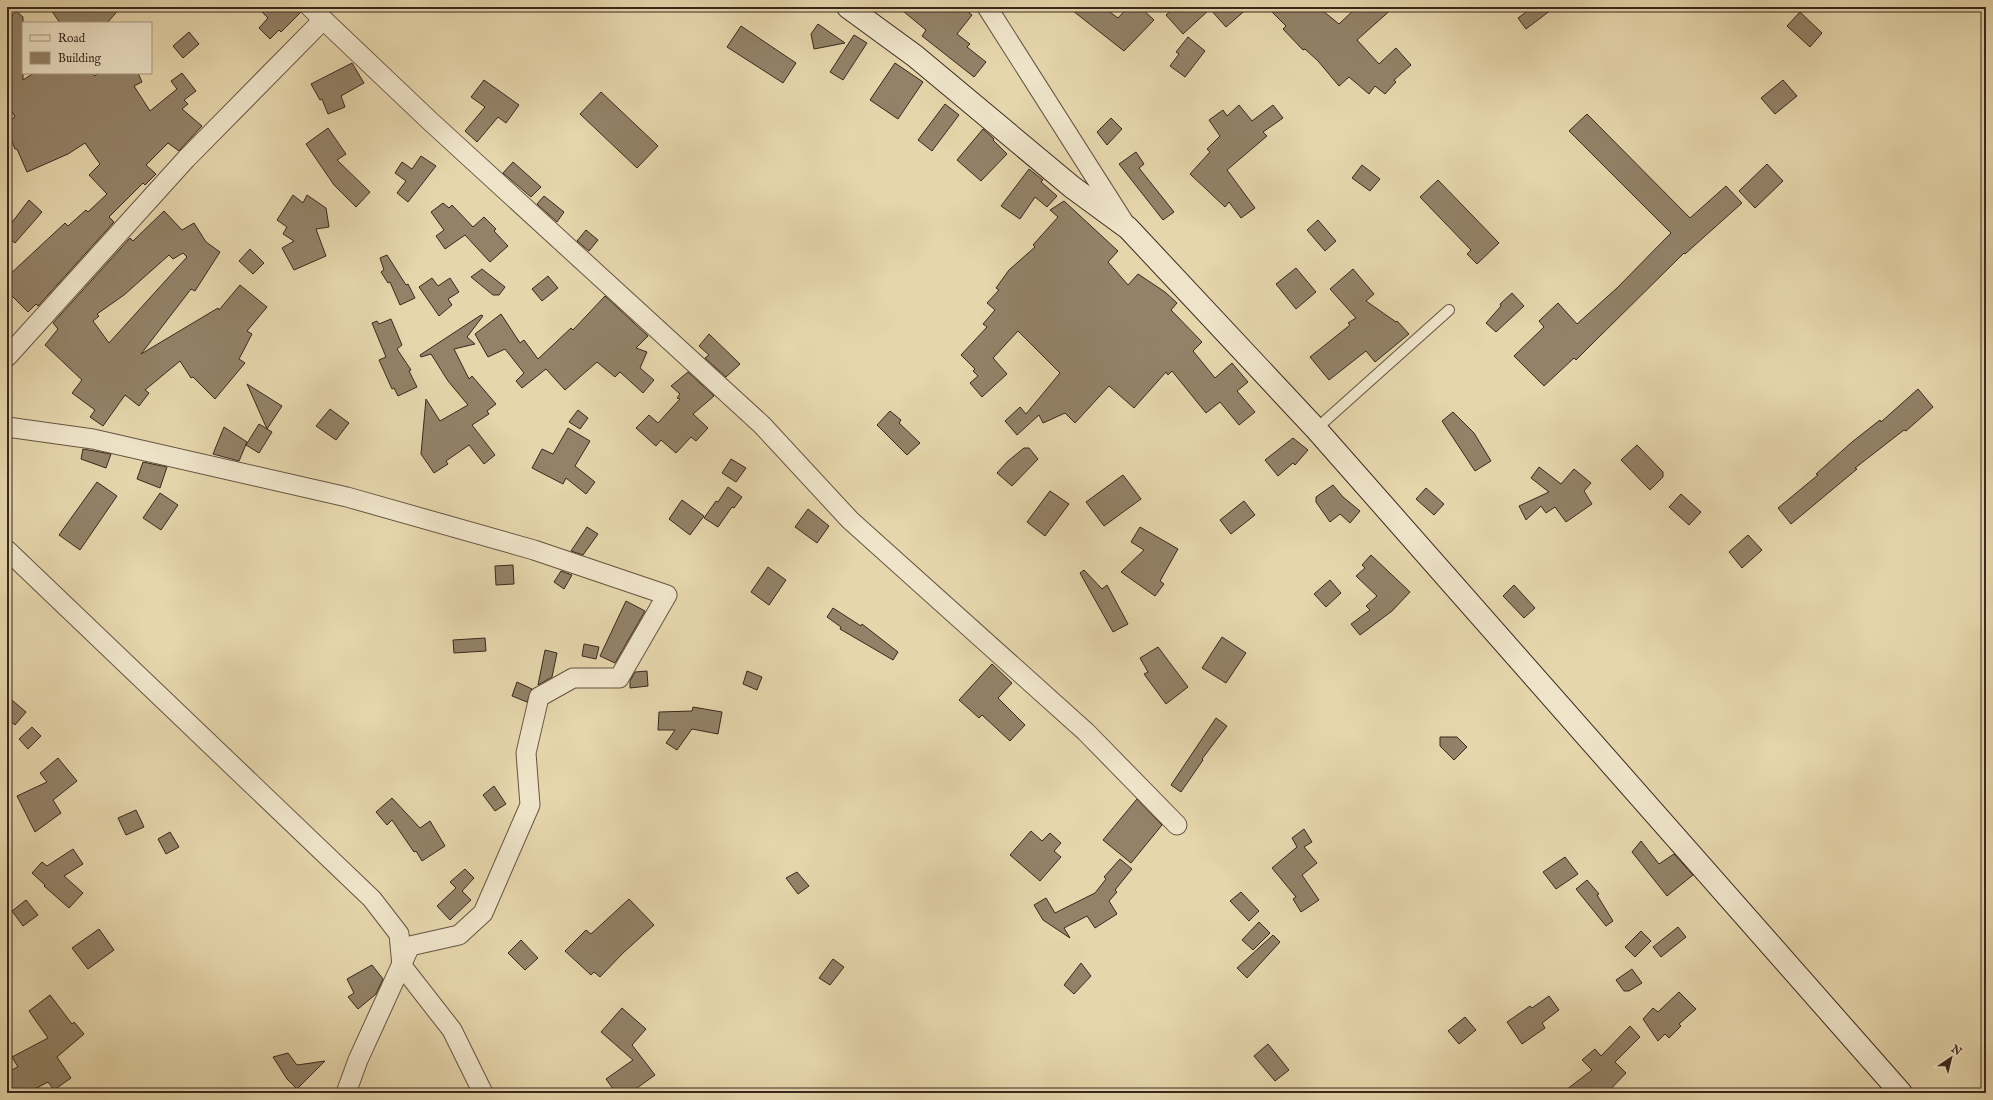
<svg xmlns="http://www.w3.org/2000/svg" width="1993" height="1100" viewBox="0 0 1993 1100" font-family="'IM FELL English',serif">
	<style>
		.building { fill: #938268; stroke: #3a281e; fill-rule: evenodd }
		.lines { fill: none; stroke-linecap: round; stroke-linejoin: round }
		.service-casing { stroke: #655442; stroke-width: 12 }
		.minor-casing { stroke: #655442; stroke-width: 21 }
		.secondary-casing { stroke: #3a281e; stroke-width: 24 }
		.service { stroke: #efe4c9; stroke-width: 10 }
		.minor { stroke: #efe4c9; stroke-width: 19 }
		.secondary { stroke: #efe4c9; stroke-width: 22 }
	</style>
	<rect width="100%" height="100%" fill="#e6d6ac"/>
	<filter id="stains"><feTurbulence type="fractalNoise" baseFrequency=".005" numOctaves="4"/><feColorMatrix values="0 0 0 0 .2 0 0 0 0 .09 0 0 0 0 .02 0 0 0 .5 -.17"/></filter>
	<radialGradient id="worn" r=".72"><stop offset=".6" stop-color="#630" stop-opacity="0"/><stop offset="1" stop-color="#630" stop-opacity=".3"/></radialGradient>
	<g class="building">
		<path d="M49,7h72l-14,16h-47z"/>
		<path d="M257,7h42l2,5 -20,20 -2,-2 -9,9 -11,-11 9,-10z"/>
		<path d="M898,7h76l-5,6 3,2 -15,19 13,10 -3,3 19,15 -12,15 -52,-41 4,-6z"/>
		<path d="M1068,7h35l15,11 10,-11h12l14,13 -30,31z"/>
		<path d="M1175,7h74l-23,20 -16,-18 -27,25 -17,-19z"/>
		<path d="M1267,7h51l21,17 18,-17h37l-37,33 22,24 17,-16 15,17 -17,15 2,2 -11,12 -10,-8 -6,8 -20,-17 -10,9 -21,-25 -13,-12 -2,1 -20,-21 3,-3z"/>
		<path d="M1533,7h22l-29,22 -8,-11z"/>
		<path d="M16,11l7,6v63l11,-7h58l3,3 3,-3h40l4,9 -8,4 16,25 27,-22 -6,-8 11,-8 14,18 -12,9 4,4 -6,5 20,17 -23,25 -11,-8 -22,22 10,9 -11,11 -2,-2 -34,34 5,5 -76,84 -2,-2 -8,8 -21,-21v-14l58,-54 3,3 18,-16 2,2 19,-18 -18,-19 11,-11 -15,-21 -17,11 -41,18 -10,-23h-2l-8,-20v-7l8,-5 -8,-15v-80z"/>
		<path d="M1800,12l22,21 -12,14 -23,-21z"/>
		<path d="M818,24l27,19 -31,6 -3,-15z"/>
		<path d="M741,26l55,37 -13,20 -56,-36z"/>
		<path d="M189,32l10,12 -16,14 -10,-12z"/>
		<path d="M854,35l13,8 -24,37 -13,-8z"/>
		<path d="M1188,37l17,14 -20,26 -15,-11 9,-12 -3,-2z"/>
		<path d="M352,63l12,20 -23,13 4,11 -17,7 -6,-15 -2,1 -9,-16z"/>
		<path d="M895,63l28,19 -25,37 -28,-19z"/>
		<path d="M484,80l35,25 -13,18 -8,-6 -21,25 -12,-11 20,-24 -14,-10z"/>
		<path d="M1783,80l14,16 -22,18 -14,-16z"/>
		<path d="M601,92l57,54 -21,22 -57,-54z"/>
		<path d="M945,104l14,11 -27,36 -14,-11z"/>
		<path d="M1239,105l13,16 21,-16 10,13 -20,14 4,4 -40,34 28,38 -14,10 -12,-16 -4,5 -35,-33 20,-22 -3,-3 13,-13 -11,-16 14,-10 4,6z"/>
		<path d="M1587,114l103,104 36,-32 16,17 -57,51 -1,-1 -90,89 -18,18 -2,-2 -30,28 -30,-30 30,-29 -5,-6 19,-18 19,21 40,-36 54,-55 -102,-102z"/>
		<path d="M1111,118l11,11 -15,16 -10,-13z"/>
		<path d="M328,128l18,26 -9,6 33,32 -14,15 -22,-22 -28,-41z"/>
		<path d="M983,129l11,10 -1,1 14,14 -26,27 -24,-21z"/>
		<path d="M1136,152l8,12 -5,4 35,44 -11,8 -44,-56z"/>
		<path d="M421,156l15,10 -28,36 -11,-9 9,-12 -11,-8 7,-11 10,7z"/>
		<path d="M513,162l28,25 -10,10 -28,-24z"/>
		<path d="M1767,164l16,17 -28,27 -16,-17z"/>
		<path d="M1362,165l18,14 -10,12 -18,-13z"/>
		<path d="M1029,169l14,11 -2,2 16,14 -10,11 -12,-10 -15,22 -19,-13z"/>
		<path d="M1438,180l61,63 -22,21 -10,-10 4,-4 -51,-53z"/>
		<path d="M293,195l10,8 4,-8 19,13 3,19 -13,2 10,27 -32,14 -12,-22 12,-7 -11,-7 4,-7 -10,-7z"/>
		<path d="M544,196l20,16 -7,10 -20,-18z"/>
		<path d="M29,200l13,12 -27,31 -8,-6v-8z"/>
		<path d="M1064,201l54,50 -10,11 20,23 10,-11 27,18 12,11 -6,7 31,32 -9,9 22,27 17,-15 16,19 -11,9 18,21 -16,13 -19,-23 -14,11 -34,-42 -4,4 -2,-3 -32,36 -25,-22 -34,37 -10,-10 -22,10 -4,-8 -22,20 -12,-14 15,-14 6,7 34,-41 -42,-42 -25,27 14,16 -25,23 -12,-14 8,-7 -5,-5 2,-2 -14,-14 26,-28 -4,-3 12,-14 -8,-7 12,-13 -3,-2 13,-18 26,-23 -2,-2 25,-28 -8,-7z"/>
		<path d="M443,203l6,5 3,-3 21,22 11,-10 12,12 -2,2 14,15 -18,16 -25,-27 -20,14 -9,-13 8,-6 -13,-18z"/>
		<path d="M164,211l18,19 12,-7 12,19 14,10 -25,39 -4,-2 -50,65 77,-46 1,2 21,-25 27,22 -20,24 5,3 -13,25 6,4 -30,36 -22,-22 -2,1 -11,-17 -35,29 4,3 -10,13 -14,-11 -22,31 -13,-9 5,-7 -23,-17 10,-13 -37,-35 13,-16 -5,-6 77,-85 3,3zM183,253l4,4 -78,86 -16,-22 6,-5 -2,-2 27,-19 45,-40 4,4z"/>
		<path d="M1318,220l18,21 -11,10 -18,-21z"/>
		<path d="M586,230l12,10 -9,11 -12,-10z"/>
		<path d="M250,249l14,14 -11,11 -14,-13z"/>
		<path d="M387,255l19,30 2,-1 7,14 -15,7 -10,-23 -2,1 -7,-11 3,-2 -4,-12z"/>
		<path d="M1296,268l20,24 -20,17 -20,-25z"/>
		<path d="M482,269l23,18 -6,8h-6l-22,-18z"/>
		<path d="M1353,269l21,25 -8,7 30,21 1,-1 12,13 -34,28 -9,-11 -37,29 -19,-23 40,-32 -2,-2 8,-5 -26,-29z"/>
		<path d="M548,276l10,12 -16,13 -10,-12z"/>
		<path d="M432,278l6,8 12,-8 9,14 -11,7 4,6 -13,11 -20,-29z"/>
		<path d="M1512,293l12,13 -28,26 -10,-9 15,-17 -1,-2z"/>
		<path d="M605,296l43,40 -12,12 11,4 -7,16 14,12 -11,13 -23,-21 -5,5 -18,-15 -32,28 -19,-21 -24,19 -6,-7 8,-8 -19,-24 -17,8 -13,-23 26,-20 19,29 4,-3 14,19 33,-31 2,2z"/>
		<path d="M481,315l2,1 -16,21 8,7 -21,5 15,30 3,-3 24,28 -9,7 2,3 -17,11 23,30 -11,9 -15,-19 -23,16 2,3 -14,9 -13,-19 5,-55 14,22 28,-16 -20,-24 -17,-27 -10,3 -1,-2z"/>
		<path d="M391,319l11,26 -5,4 14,21 -2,1 8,16 -19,9 -4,-8 -2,1 -13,-29 7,-3 -14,-34 5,-2 2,3z"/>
		<path d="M709,334l31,30 -14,13 -21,-19 4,-3 -10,-9z"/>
		<path d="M688,372l26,24 -21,18 15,14 -12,13 -5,-4 -15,16 -15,-13 -5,6 -20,-18 13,-13 9,8 22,-24 -3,-1 3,-4 -9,-8z"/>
		<path d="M247,384l35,22 -15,23z"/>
		<path d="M1918,389l15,18 -27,24 -2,-1 -49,38 2,1 -66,55 -13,-16 40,-33 -2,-1 36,-32 28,-22 1,2z"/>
		<path d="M330,409l19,14 -13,17 -20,-14z"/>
		<path d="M578,410l10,8 -8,11 -11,-7z"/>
		<path d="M890,411l11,9 -2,3 21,20 -13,12 -30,-30z"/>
		<path d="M1453,412l21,21 17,28 -16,10 -33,-50z"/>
		<path d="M259,424l13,8 -13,21 -13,-8z"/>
		<path d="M224,427l23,15 -8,19 -26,-7z"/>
		<path d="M568,428l22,13 -15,25 20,16 -9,12 -20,-16 -3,6 -31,-16 10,-19 11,5z"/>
		<path d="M1293,438l15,12 -13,15 -2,-2 -15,13 -13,-16z"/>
		<path d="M1637,445l26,27v5l-13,13 -29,-30z"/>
		<path d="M1024,448h5l9,11 -26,27 -15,-13 11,-12z"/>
		<path d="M83,449l28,5 -5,14 -25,-9z"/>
		<path d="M731,459l15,9 -10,14 -14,-9z"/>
		<path d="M143,462l24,5 -7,21 -23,-9z"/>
		<path d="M1539,467l22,17 13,-15 17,14 -7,8 8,13 -26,18 -11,-15 -9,6 -5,-7 -15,14 -7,-14 30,-14 -18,-14z"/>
		<path d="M1123,475l18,24 -37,27 -18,-24z"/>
		<path d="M97,482l20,14 -37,54 -21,-15z"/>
		<path d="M1333,485l10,12 17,14 -10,12 -10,-9 -10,8 -14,-20v-5z"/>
		<path d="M728,487l14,10 -8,11 -2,-1 -14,20 -14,-9 12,-17 2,1z"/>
		<path d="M1426,488l18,16 -10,11 -18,-16z"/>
		<path d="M1050,491l19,13 -24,32 -18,-14z"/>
		<path d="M160,493l18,12 -17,25 -18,-12z"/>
		<path d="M1681,494l20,18 -12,13 -20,-18z"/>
		<path d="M682,500l22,16 -14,19 -21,-16z"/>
		<path d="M1244,501l11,14 -24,19 -11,-14z"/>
		<path d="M808,509l21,17 -12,17 -22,-16z"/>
		<path d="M587,527l11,7 -15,21 -12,-4z"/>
		<path d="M1140,527l38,22 -18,32 4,3 -9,12 -34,-24 23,-22 -13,-8z"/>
		<path d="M1748,535l14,15 -20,18 -13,-16z"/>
		<path d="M1371,555l39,37 -18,19 -32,24 -9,-11 19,-14 -4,-4 11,-10 -21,-20 9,-8 -3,-3z"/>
		<path d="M513,565l1,19 -18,1 -1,-19z"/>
		<path d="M768,567l18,13 -17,25 -18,-13z"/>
		<path d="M1084,570l18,19 5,-4 21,39 -15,8 -33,-59z"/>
		<path d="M561,571l11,4 -8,14 -10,-7z"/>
		<path d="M1330,580l11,13 -15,14 -12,-13z"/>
		<path d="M1514,585l21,23 -11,10 -21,-22z"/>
		<path d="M626,601l19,10 -30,52 -15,-7z"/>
		<path d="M833,608l28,18 1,-2 36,28 -5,8 -53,-31 1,-2 -14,-10z"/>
		<path d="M1222,637l24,16 -20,30 -24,-15z"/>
		<path d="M485,638l1,13 -32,2 -1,-13z"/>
		<path d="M584,644l15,3 -3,12 -14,-3z"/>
		<path d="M1158,647l30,40 -22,17 -22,-30 4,-2 -8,-14z"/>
		<path d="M545,650l12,3 -5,24 -14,8z"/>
		<path d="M992,664l20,19 -14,15 27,27 -15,16 -28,-26 -3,3 -20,-18z"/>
		<path d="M647,671l1,15 -18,2v-7l5,-9z"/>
		<path d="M747,671l15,6 -5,13 -14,-6z"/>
		<path d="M517,682l15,7 -5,13 -15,-6z"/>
		<path d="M7,696l19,16 -11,13 -8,-7z"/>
		<path d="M693,707l29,5 -4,22 -26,-5 -15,21 -11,-7 9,-13h-17l1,-18 33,-1z"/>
		<path d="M1216,718l11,8 -25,33 1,1 -22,32 -10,-7z"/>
		<path d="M32,727l9,9 -13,13 -9,-10z"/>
		<path d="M1440,737h17l10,10 -13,13 -14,-14z"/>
		<path d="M58,758l19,23 -24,19 8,13 -26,19 -18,-36 30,-14 -7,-9z"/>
		<path d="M494,786l12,18 -11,7 -12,-16z"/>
		<path d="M392,798l28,30 10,-7 15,25 -23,15 -6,-10 -2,1 -22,-32 -5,5 -11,-13z"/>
		<path d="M1137,799l25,26 -31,38 -28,-23z"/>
		<path d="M136,810l8,17 -18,8 -8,-17z"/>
		<path d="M1304,829l8,13 -8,5 13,16 -15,12 17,25 -18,12 -8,-13 3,-2 -24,-29 25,-21 -5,-9z"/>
		<path d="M1031,831l11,10 8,-8 11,10 -7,8 7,6 -21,24 -30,-26z"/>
		<path d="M170,832l9,15 -13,7 -8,-15z"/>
		<path d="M1641,841l18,23 15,-10 19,21 -26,21 -35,-44z"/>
		<path d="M73,849l10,15 -19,12 19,17 -14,15 -25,-22 1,-1 -13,-12 10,-11 5,4z"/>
		<path d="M1565,857l13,17 -22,15 -13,-17z"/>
		<path d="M1120,859l12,10 -17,21 2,2 -8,9 8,13 -22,14 -8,-12 -23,12 6,10 -27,-18 -9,-15 12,-7 9,15 40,-20 11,-14 -2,-2z"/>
		<path d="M465,869l9,9 -12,13 9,9 -21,20 -13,-14 19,-18 -6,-6z"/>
		<path d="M797,872l12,14 -11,8 -12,-16z"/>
		<path d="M1587,880l12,14 -2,1 16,26 -7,5 -30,-37z"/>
		<path d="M1241,892l18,19 -10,10 -19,-20z"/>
		<path d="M629,899l25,26 -31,28 -23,24 -6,-5 -3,3 -26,-24 21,-21 5,4z"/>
		<path d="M26,900l12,15 -15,11 -11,-15z"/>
		<path d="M1259,922l11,11 -17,17 -11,-10z"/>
		<path d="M1678,927l8,10 -25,20 -8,-10z"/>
		<path d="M99,929l15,21 -26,19 -16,-21z"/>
		<path d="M1641,931l10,10 -16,16 -10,-10z"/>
		<path d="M1273,935l7,7 -33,36 -10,-10z"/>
		<path d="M521,940l17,18 -13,12 -17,-17z"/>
		<path d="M833,959l11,8 -14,18 -11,-7z"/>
		<path d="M1081,963l10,13 -17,18 -10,-9z"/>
		<path d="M372,965l11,14 -7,15 -18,15 -10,-12 6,-4 -7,-14z"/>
		<path d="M1632,969l10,14 -13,8h-5l-8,-11z"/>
		<path d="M1679,992l17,17 -17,15 2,2 -12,12 -4,-4 -7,7 -15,-22 10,-11 5,4z"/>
		<path d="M50,995l22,29 2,-2 10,12 -27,23 14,21 -17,12 -6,-8 -21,11h-13l-2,-5 -5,2v-18l11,-5 -6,-10 36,-19 -19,-27z"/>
		<path d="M1549,996l10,14 -17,13 3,5 -23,16 -15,-22 23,-16 2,2z"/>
		<path d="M622,1008l24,21 -14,16 23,30 -25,18h-14l-10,-14 27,-19 -32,-28z"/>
		<path d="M1465,1017l11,13 -17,14 -11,-13z"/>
		<path d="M1630,1026l10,11 -25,25 11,11 -19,20h-45l30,-23 -10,-10 13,-11 6,7z"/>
		<path d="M1268,1044l21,26 -14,11 -21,-25z"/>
		<path d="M288,1053l9,12 28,-4 -28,28 -10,-10 -14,-22z"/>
	</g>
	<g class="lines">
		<g class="service-casing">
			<path id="service" d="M1316,429l133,-119"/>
		</g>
		<g class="minor-casing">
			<g id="minor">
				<path d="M310,7l120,114 332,304 88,95 236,212 91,93"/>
				<path d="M987,7l138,217"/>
				<path d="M7,357l179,-198 137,-139"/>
				<path d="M7,427l86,12 254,58 187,53 133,45 -48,83h-46l-34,19 -13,56 4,52 -47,108 -24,22 -49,11 -52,114 -12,33"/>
				<path d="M7,550l365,349 27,35 3,32 50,64 31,63"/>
			</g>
		</g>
		<g class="secondary-casing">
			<path id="secondary" d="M848,7l67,49 157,131 56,41 188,201 585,664"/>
		</g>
		<use href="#service" class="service"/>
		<use href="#minor" class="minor"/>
		<use href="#secondary" class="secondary"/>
	</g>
	<rect width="1993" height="1100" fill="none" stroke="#e6d6ac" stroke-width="24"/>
	<rect x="8" y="8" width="1977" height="1084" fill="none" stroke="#3a281e" stroke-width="2"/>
	<rect x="12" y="12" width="1969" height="1076" fill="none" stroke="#3a281e"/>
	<rect x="22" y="22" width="130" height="52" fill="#efe4c9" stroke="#a79985"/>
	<rect x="30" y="35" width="20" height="6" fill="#efe4c9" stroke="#a79985"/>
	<text x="58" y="42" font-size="12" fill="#3a281e">Road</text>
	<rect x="30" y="52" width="20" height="12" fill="#938268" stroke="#a79985"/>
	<text x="58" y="62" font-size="12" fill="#3a281e">Building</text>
	<g transform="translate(1951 1058) rotate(35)" stroke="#efe4c9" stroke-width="3" paint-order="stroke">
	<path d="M0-3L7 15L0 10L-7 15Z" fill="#3a281e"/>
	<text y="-6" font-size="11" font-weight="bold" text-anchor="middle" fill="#3a281e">N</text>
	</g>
	<rect width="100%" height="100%" filter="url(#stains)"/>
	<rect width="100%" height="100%" fill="url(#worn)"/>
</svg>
